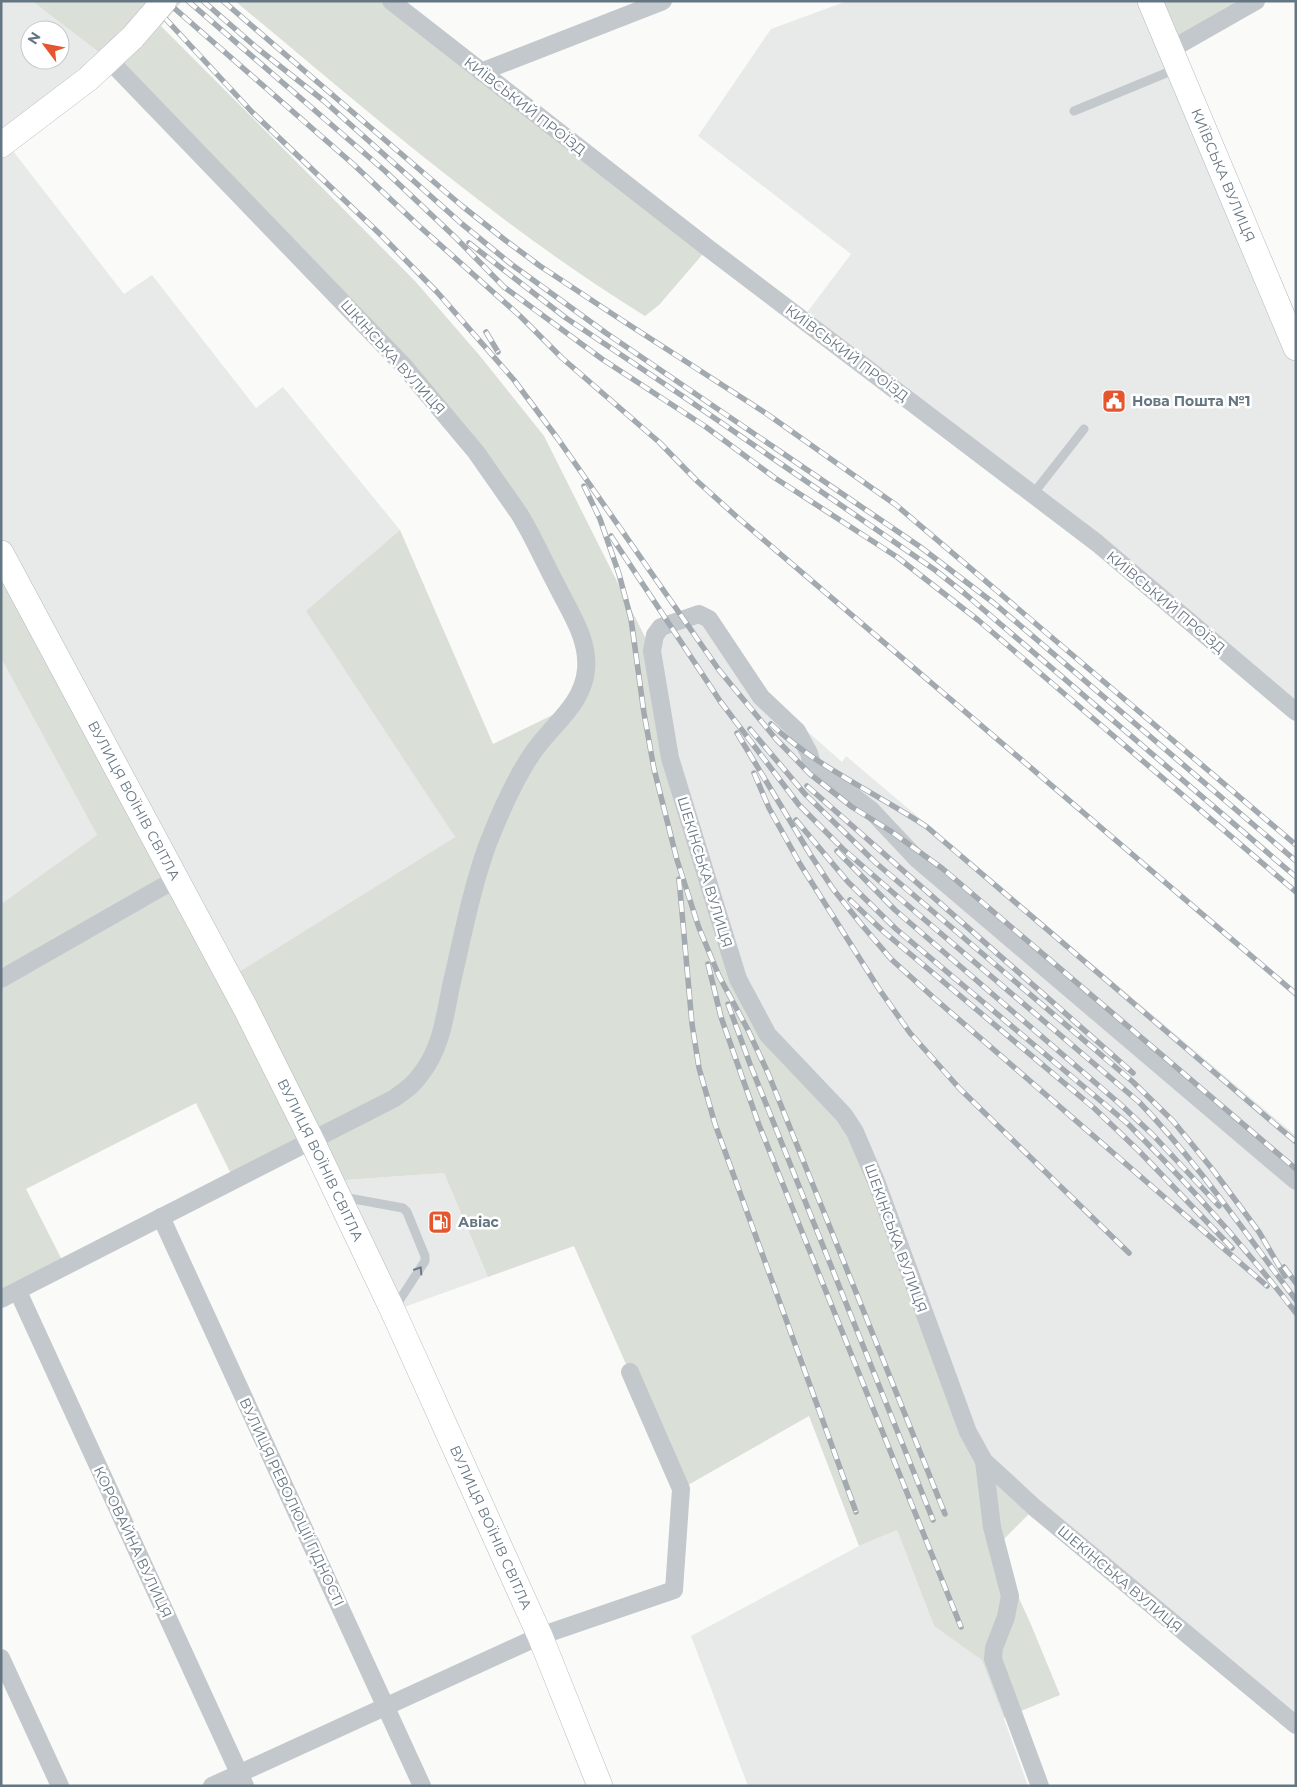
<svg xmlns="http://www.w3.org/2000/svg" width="1297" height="1787" viewBox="0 0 1297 1787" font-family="Montserrat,sans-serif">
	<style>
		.built { fill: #e8e9e9; fill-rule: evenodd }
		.green { fill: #dadfd7 }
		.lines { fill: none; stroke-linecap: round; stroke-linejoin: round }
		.secondary-casing { stroke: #b3babf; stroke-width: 26 }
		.lane { stroke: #c3c8cc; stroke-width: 9 }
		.street { stroke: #c3c8cc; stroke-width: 18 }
		.secondary { stroke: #fff; stroke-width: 25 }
		.rail-casing { stroke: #a2aab0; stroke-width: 5.5 }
		.rail { stroke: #fff; stroke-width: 4; stroke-dasharray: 11; stroke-linecap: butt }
		.secondary-bridge-casing { stroke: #b3babf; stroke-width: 26; stroke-linecap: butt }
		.secondary-bridge { stroke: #fff; stroke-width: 25 }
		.oneway { stroke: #6a7a87 }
		.labels { text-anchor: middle; stroke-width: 5; stroke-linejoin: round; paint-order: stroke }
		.street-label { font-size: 14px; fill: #657683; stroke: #fff }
		.poi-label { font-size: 14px; font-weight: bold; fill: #657683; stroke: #fff; text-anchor: start }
	</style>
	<rect width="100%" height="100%" fill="#fafaf8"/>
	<g class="built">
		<path d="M1,1h31l77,59 -103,82 118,152 28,-19 104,133 27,-21 117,143 -93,81 148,226 -226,141 -228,-424zM30,30h30v30h-30z"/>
		<path d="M847,1h303l146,347v361l-494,-390 49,-65 -153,-118 73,-107z"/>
		<path d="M699,614l50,66 93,82 4,-6 450,380v589l-312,-264 -246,-482 -68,-221 -15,-123z"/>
		<path d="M1,658l96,177 -96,69z"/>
		<path d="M444,1173l44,104 -95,34 -62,-130z"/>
		<path d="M897,1530l37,96 49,34 45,126h-280l-57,-150 168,-90z"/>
	</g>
	<g class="green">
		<path d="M32,1h150l-21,25 254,255 65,75 64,80 108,215 37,171 79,213 76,80 124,317 67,76 -39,39 36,80 28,68 -56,23 -22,-58 -48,-34 -37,-96 -38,16 -50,-130 -128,73 -107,-243 -86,31 -44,-104 -113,8 -20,-39 -77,38 -38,-77 -170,86 39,77 -64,33v-395l96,-69 -96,-177v-104l228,424 226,-141 -149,-226 94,-81 93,214 80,-39 10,-64 -107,-189 -367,-392z"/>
		<path d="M235,1h156l317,247 -49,57 -14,11c-147,-91 -278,-205 -410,-315z"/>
		<path d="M1150,1h106l-86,49z"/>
	</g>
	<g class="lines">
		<g class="secondary-casing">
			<g id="secondary">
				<path id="s1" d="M1150,1l146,347"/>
				<path d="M1,145l87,-66 45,-42"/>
				<path id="s2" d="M1,553l245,456 66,132 81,170 147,325 60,150"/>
			</g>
		</g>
		<g class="lane">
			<path d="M1074,111l102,-42"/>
			<path d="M1033,494l51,-65"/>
			<path d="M343,1197l60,11 4,4 18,44v5l-30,46"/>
		</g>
		<g class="street">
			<path d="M391,1l317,247 389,295 199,169"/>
			<path d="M1170,50l86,-49"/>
			<path d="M481,72l182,-71"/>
			<path d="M1,979l175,-100"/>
			<path d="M1296,1181l-378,-321 -47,-50 -59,-45 -3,-12 -12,-22 -36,-34 -52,-78 -10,-5 -38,13 -6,8 -3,16 18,107 68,221 30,56 76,80 11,17 21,49 92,251 16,29 51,47 261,217"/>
			<path d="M161,1217l261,569"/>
			<path d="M21,1298l224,488"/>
			<path d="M1,1299l392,-200c10,-7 21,-14 28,-25 20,-25 24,-58 30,-88 11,-47 20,-95 36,-140 12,-31 28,-68 47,-95 19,-27 49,-47 52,-81 3,-30 -15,-56 -28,-82 -10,-19 -19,-38 -29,-57l-9,-16 -44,-63 -73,-87 -294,-305"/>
			<path d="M984,1461l8,66 18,69 -4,21 -12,31 -1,11 47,127"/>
			<path d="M1,1658l59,128"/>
			<path d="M212,1786l328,-150 134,-46 7,-101 -51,-117"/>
		</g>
		<use href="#secondary" class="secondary"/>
		<g class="rail-casing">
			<g id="rail">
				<path d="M149,1l103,111 130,124 55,56 77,88 44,59 161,231 57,69 34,35 42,33 40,25 51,37 353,300"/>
				<path d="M166,1l187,163 66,62 101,90 42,42 97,84 38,39 40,36 559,477"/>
				<path d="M188,1l197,170 71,67 48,49 98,72 104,68 69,51 122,79 81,63 318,272"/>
				<path d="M203,1l54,47 67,53 138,123 49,40 95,69 313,213 76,58 301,257"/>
				<path d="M223,1l239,205 43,34 35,26 77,51 150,97 129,91 400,340"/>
				<path d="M469,243l97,75 115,77 254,175 29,23 332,284"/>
				<path d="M486,332l12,20"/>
				<path d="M584,486l16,33 19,55 12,45 13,94 10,56 23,91 22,68 20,48 29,54 20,43 177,441"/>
				<path d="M611,536l109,165 79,104 44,44 55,48 241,205c59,61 106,131 157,198"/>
				<path d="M771,724c44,42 105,69 156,103l369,315"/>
				<path d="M750,729l55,65 71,69 257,219 40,39 40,49 46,62 26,44"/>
				<path d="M737,733l73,121 23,35 28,35 30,35 43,39 333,288"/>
				<path d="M754,773l15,35 31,56 79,125 31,44 50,56 169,164"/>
				<path d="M807,786l326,287"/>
				<path d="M796,820l52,62 48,47 231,194c60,59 117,123 169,190"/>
				<path d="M837,851l58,59 225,194 33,31 66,71"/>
				<path d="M679,879l13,145 7,44 16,56 141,388"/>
				<path d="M850,900l34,32 210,176 45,43 93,97"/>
				<path d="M708,964l13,53 38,108 202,502"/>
				<path d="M728,1004l22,60 183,456"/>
				<path d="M1284,1267l12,16"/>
			</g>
		</g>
		<use href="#rail" class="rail"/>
		<g class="secondary-bridge-casing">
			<path id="secondary-bridge" d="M133,37l31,-36"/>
		</g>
		<use href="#secondary-bridge" class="secondary-bridge"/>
	</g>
	<defs><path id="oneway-chevron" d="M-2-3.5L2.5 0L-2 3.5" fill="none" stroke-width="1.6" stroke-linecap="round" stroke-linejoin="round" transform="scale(1.25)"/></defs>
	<use class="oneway" href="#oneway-chevron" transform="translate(419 1270) rotate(-57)"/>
	<defs>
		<g id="civic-square" transform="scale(1.25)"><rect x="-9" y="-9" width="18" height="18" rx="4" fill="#e4572e" stroke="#fff"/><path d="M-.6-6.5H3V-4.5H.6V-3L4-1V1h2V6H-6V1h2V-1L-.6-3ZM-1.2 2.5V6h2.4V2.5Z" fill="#fff"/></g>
		<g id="fuel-square" transform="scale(1.25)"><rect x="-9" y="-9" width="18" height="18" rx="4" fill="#e4572e" stroke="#fff"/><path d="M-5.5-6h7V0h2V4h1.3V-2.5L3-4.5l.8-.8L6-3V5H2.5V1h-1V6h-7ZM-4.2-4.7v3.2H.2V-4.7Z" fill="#fff"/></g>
	</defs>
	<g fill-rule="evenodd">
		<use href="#civic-square" x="1114" y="401"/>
		<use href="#fuel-square" x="440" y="1222"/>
	</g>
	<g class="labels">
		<g class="street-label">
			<text transform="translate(525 106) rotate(38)" y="5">КИЇВСЬКИЙ ПРОЇЗД</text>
			<text dy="5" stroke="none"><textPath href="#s1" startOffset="189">КИЇВСЬКА ВУЛИЦЯ</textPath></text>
			<text transform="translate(847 353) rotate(37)" y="5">КИЇВСЬКИЙ ПРОЇЗД</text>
			<text transform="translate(393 357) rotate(48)" y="5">ШКІНСЬКА ВУЛИЦЯ</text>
			<text transform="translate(1166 602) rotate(40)" y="5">КИЇВСЬКИЙ ПРОЇЗД</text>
			<text dy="5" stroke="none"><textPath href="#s2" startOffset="281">ВУЛИЦЯ ВОЇНІВ СВІТЛА</textPath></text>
			<text transform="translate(705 872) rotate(73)" y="5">ШЕКІНСЬКА ВУЛИЦЯ</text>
			<text dy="5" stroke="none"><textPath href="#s2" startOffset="686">ВУЛИЦЯ ВОЇНІВ СВІТЛА</textPath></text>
			<text transform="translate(896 1238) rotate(70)" y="5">ШЕКІНСЬКА ВУЛИЦЯ</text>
			<text transform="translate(292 1502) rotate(65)" y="5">ВУЛИЦЯ РЕВОЛЮЦІЇ ГІДНОСТІ</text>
			<text dy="5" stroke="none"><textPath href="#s2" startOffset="1091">ВУЛИЦЯ ВОЇНІВ СВІТЛА</textPath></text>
			<text transform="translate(133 1542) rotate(65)" y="5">КОРОВАЙНА ВУЛИЦЯ</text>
			<text transform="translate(1120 1579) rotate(40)" y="5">ШЕКІНСЬКА ВУЛИЦЯ</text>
		</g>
		<g class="poi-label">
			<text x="1132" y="406">Нова Пошта №1</text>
			<text x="458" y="1227">Авіас</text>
		</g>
	</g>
	<rect width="1297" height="1787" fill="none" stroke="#657683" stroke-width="5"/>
	<g transform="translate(45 45) rotate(302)"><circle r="24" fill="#ffffff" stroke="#c1c8cd"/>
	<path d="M0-4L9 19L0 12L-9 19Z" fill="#e4572e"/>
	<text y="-8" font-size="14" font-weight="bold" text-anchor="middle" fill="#657683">N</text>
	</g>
</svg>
